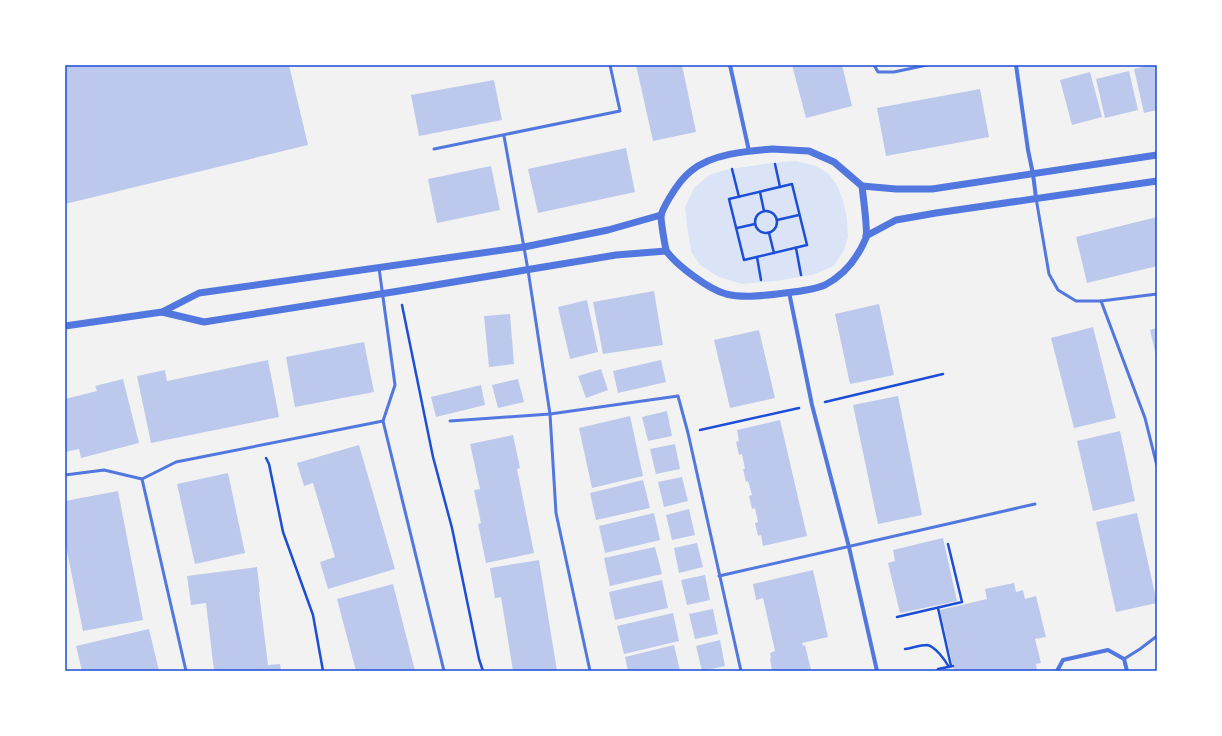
<svg xmlns="http://www.w3.org/2000/svg" width="1222" height="736" viewBox="0 0 1222 736" font-family="Commissioner,sans-serif">
	<style>
		.green { fill: #dbe4f7 }
		.building { fill: #bdc9ec }
		.lines { fill: none; stroke-linecap: round; stroke-linejoin: round }
		.path { stroke: #1d4ed8; stroke-width: 2.5 }
		.service { stroke: #5277de; stroke-width: 3 }
		.minor { stroke: #5277de; stroke-width: 4 }
		.tertiary { stroke: #5277de; stroke-width: 7 }
		.neatline { fill: none; stroke: #1d4ed8; stroke-width: 1.5 }
	</style>
	<rect width="100%" height="100%" fill="#f2f2f2"/>
	<path class="green" d="M796,161l20,5 13,8 9,13 6,17 3,15 1,18 -4,13 -10,16 -22,9 -37,6 -33,3 -23,-7 -19,-12 -9,-14 -4,-25 -2,-19 9,-19 15,-13 16,-5 46,-7z"/>
	<g class="building">
		<path d="M65,65h224l19,80 -243,59z"/>
		<path d="M636,65h46l14,67 -43,9z"/>
		<path d="M792,65h50l10,41 -46,12z"/>
		<path d="M1151,65h6v45l-13,3 -10,-44z"/>
		<path d="M1129,71l9,39 -33,8 -9,-39z"/>
		<path d="M1090,72l12,45 -30,8 -12,-45z"/>
		<path d="M494,80l8,40 -83,16 -8,-41z"/>
		<path d="M980,89l9,48 -103,19 -9,-48z"/>
		<path d="M626,148l9,44 -97,21 -10,-44z"/>
		<path d="M491,166l9,44 -63,13 -9,-44z"/>
		<path d="M1157,217v49l-70,17 -11,-46z"/>
		<path d="M654,291l9,54 -60,9 -10,-52z"/>
		<path d="M587,300l11,52 -28,7 -12,-52z"/>
		<path d="M879,304l15,71 -44,9 -15,-70z"/>
		<path d="M510,314l4,50 -25,3 -5,-51z"/>
		<path d="M1093,327l23,91 -42,10 -23,-90z"/>
		<path d="M1157,328v28h-1l-6,-26z"/>
		<path d="M759,330l16,68 -45,10 -16,-68z"/>
		<path d="M364,342l10,50 -79,15 -9,-50z"/>
		<path d="M268,360l11,57 -128,26 -14,-67 28,-6 2,11z"/>
		<path d="M661,360l5,22 -48,11 -5,-22z"/>
		<path d="M601,369l7,21 -22,8 -8,-22z"/>
		<path d="M123,379l16,64 -58,15 -2,-9 -14,3v-53l32,-8 -2,-5z"/>
		<path d="M518,379l6,23 -26,6 -6,-23z"/>
		<path d="M481,385l4,20 -49,12 -5,-20z"/>
		<path d="M898,396l24,119 -44,9 -25,-119z"/>
		<path d="M667,411l5,25 -24,5 -6,-24z"/>
		<path d="M630,416l13,60 -51,12 -13,-60z"/>
		<path d="M780,420l27,116 -44,10 -2,-11 -3,1 -3,-13 3,-1 -3,-14 -3,1 -3,-13 3,-1 -4,-14 -2,1 -3,-13h2l-3,-15 -3,1 -3,-13 3,-1 -2,-11z"/>
		<path d="M1120,431l15,70 -42,10 -16,-70z"/>
		<path d="M513,435l7,33 -3,1 17,84 -48,10 -8,-39 3,-1 -7,-33 6,-1 -10,-45z"/>
		<path d="M675,444l5,25 -24,5 -6,-25z"/>
		<path d="M359,445l36,124 -67,20 -8,-27 15,-5 -22,-74 -9,3 -7,-23z"/>
		<path d="M228,473l17,80 -50,11 -18,-80z"/>
		<path d="M682,477l6,24 -24,6 -6,-25z"/>
		<path d="M643,480l7,28 -54,12 -6,-27z"/>
		<path d="M118,491l25,129 -60,11 -18,-90v-40z"/>
		<path d="M689,509l6,26 -23,5 -6,-25z"/>
		<path d="M654,513l6,27 -55,13 -6,-27z"/>
		<path d="M1137,513l20,90 -41,9 -20,-90z"/>
		<path d="M943,538l14,63 -57,12 -12,-50 7,-2 -2,-11z"/>
		<path d="M697,543l6,24 -24,6 -5,-25z"/>
		<path d="M655,547l7,27 -52,12 -6,-28z"/>
		<path d="M539,560l18,111h-44l-12,-74 -6,1 -5,-30z"/>
		<path d="M257,567l3,25h-1l9,73 12,-1 1,7h-67l-8,-68 -15,2 -4,-29z"/>
		<path d="M813,570l15,67 -26,6 1,3 2,-1 6,25 -1,1h-38l-2,-12 1,-1 -1,-5 5,-2 -12,-53 -7,2 -3,-16z"/>
		<path d="M705,575l5,25 -23,5 -6,-25z"/>
		<path d="M662,580l6,28 -53,12 -6,-28z"/>
		<path d="M1014,583l2,9 7,-2 2,9 11,-3 10,41 -11,2 6,24 -5,1 1,7h-83l-14,-61 47,-11 -2,-10z"/>
		<path d="M393,584l22,87h-59l-19,-72z"/>
		<path d="M713,609l5,25 -23,5 -6,-25z"/>
		<path d="M673,613l6,28 -55,13 -7,-28z"/>
		<path d="M149,629l10,42h-77l-6,-25z"/>
		<path d="M720,640l5,26 -23,5 -6,-25z"/>
		<path d="M674,645l6,26h-52l-3,-14z"/>
	</g>
	<g class="lines">
		<g class="path">
			<path d="M775,164l5,23"/>
			<path d="M732,169l7,28"/>
			<path d="M792,184l15,61 -63,15 -15,-61z"/>
			<path d="M760,192l4,19"/>
			<circle cx="766" cy="222" r="11"/>
			<path d="M777,220l22,-5"/>
			<path d="M737,228l18,-4"/>
			<path d="M769,233l5,20"/>
			<path d="M796,248l5,27"/>
			<path d="M757,257l4,23"/>
			<path d="M402,305l31,152 19,71 27,131 4,12"/>
			<path d="M825,402l118,-28"/>
			<path d="M700,430l99,-22"/>
			<path d="M266,458l3,6 14,68 30,83 10,56"/>
			<path d="M938,608l13,58"/>
			<path d="M897,617l65,-15 -14,-58"/>
			<path d="M905,649c7,-1 15,-4 22,-4 8,1 18,15 22,22"/>
			<path d="M937,671l1,-2 15,-3"/>
		</g>
		<g class="service">
			<path d="M874,65l4,7h16l33,-7"/>
			<path d="M504,136l24,134 22,144 6,99 34,158"/>
			<path d="M434,149l186,-38 -10,-46"/>
			<path d="M1036,198l13,76 9,16 18,11h25l56,-7"/>
			<path d="M379,268l16,117 -12,36 61,250"/>
			<path d="M1101,301l44,117 12,48"/>
			<path d="M450,421l100,-7 128,-18 10,37 53,238"/>
			<path d="M65,475l39,-5 38,9 34,-17 207,-41"/>
			<path d="M142,479l44,192"/>
			<path d="M719,576l316,-72"/>
			<path d="M1124,659l16,-10 17,-13"/>
		</g>
		<g class="minor">
			<path d="M730,65l19,86"/>
			<path d="M1016,65l12,85 5,24 3,24"/>
			<path d="M789,292l23,113 37,142 28,124"/>
			<path d="M1057,671l6,-11 45,-10 16,9 3,12"/>
		</g>
		<g class="tertiary">
			<path d="M772,149l37,2 25,11 28,24c1,10 6,45 4,52 -8,19 -22,37 -41,47 -14,6 -33,7 -48,9 -17,2 -35,4 -51,0 -18,-5 -48,-28 -59,-42 -2,-3 -6,-31 -6,-36 1,-6 6,-14 9,-19 6,-10 12,-19 21,-26 20,-17 55,-20 81,-22z"/>
			<path d="M862,186l34,3h36l225,-34"/>
			<path d="M866,236l30,-16 40,-7 221,-32"/>
			<path d="M162,312l42,10 195,-31 217,-36 50,-4"/>
			<path d="M65,326l97,-14 37,-19 325,-46 84,-17 53,-15"/>
		</g>
	</g>
	<rect width="1222" height="736" fill="none" stroke="#ffffff" stroke-width="132"/>
	<rect x="66" y="66" width="1090" height="604" class="neatline"/>
</svg>
